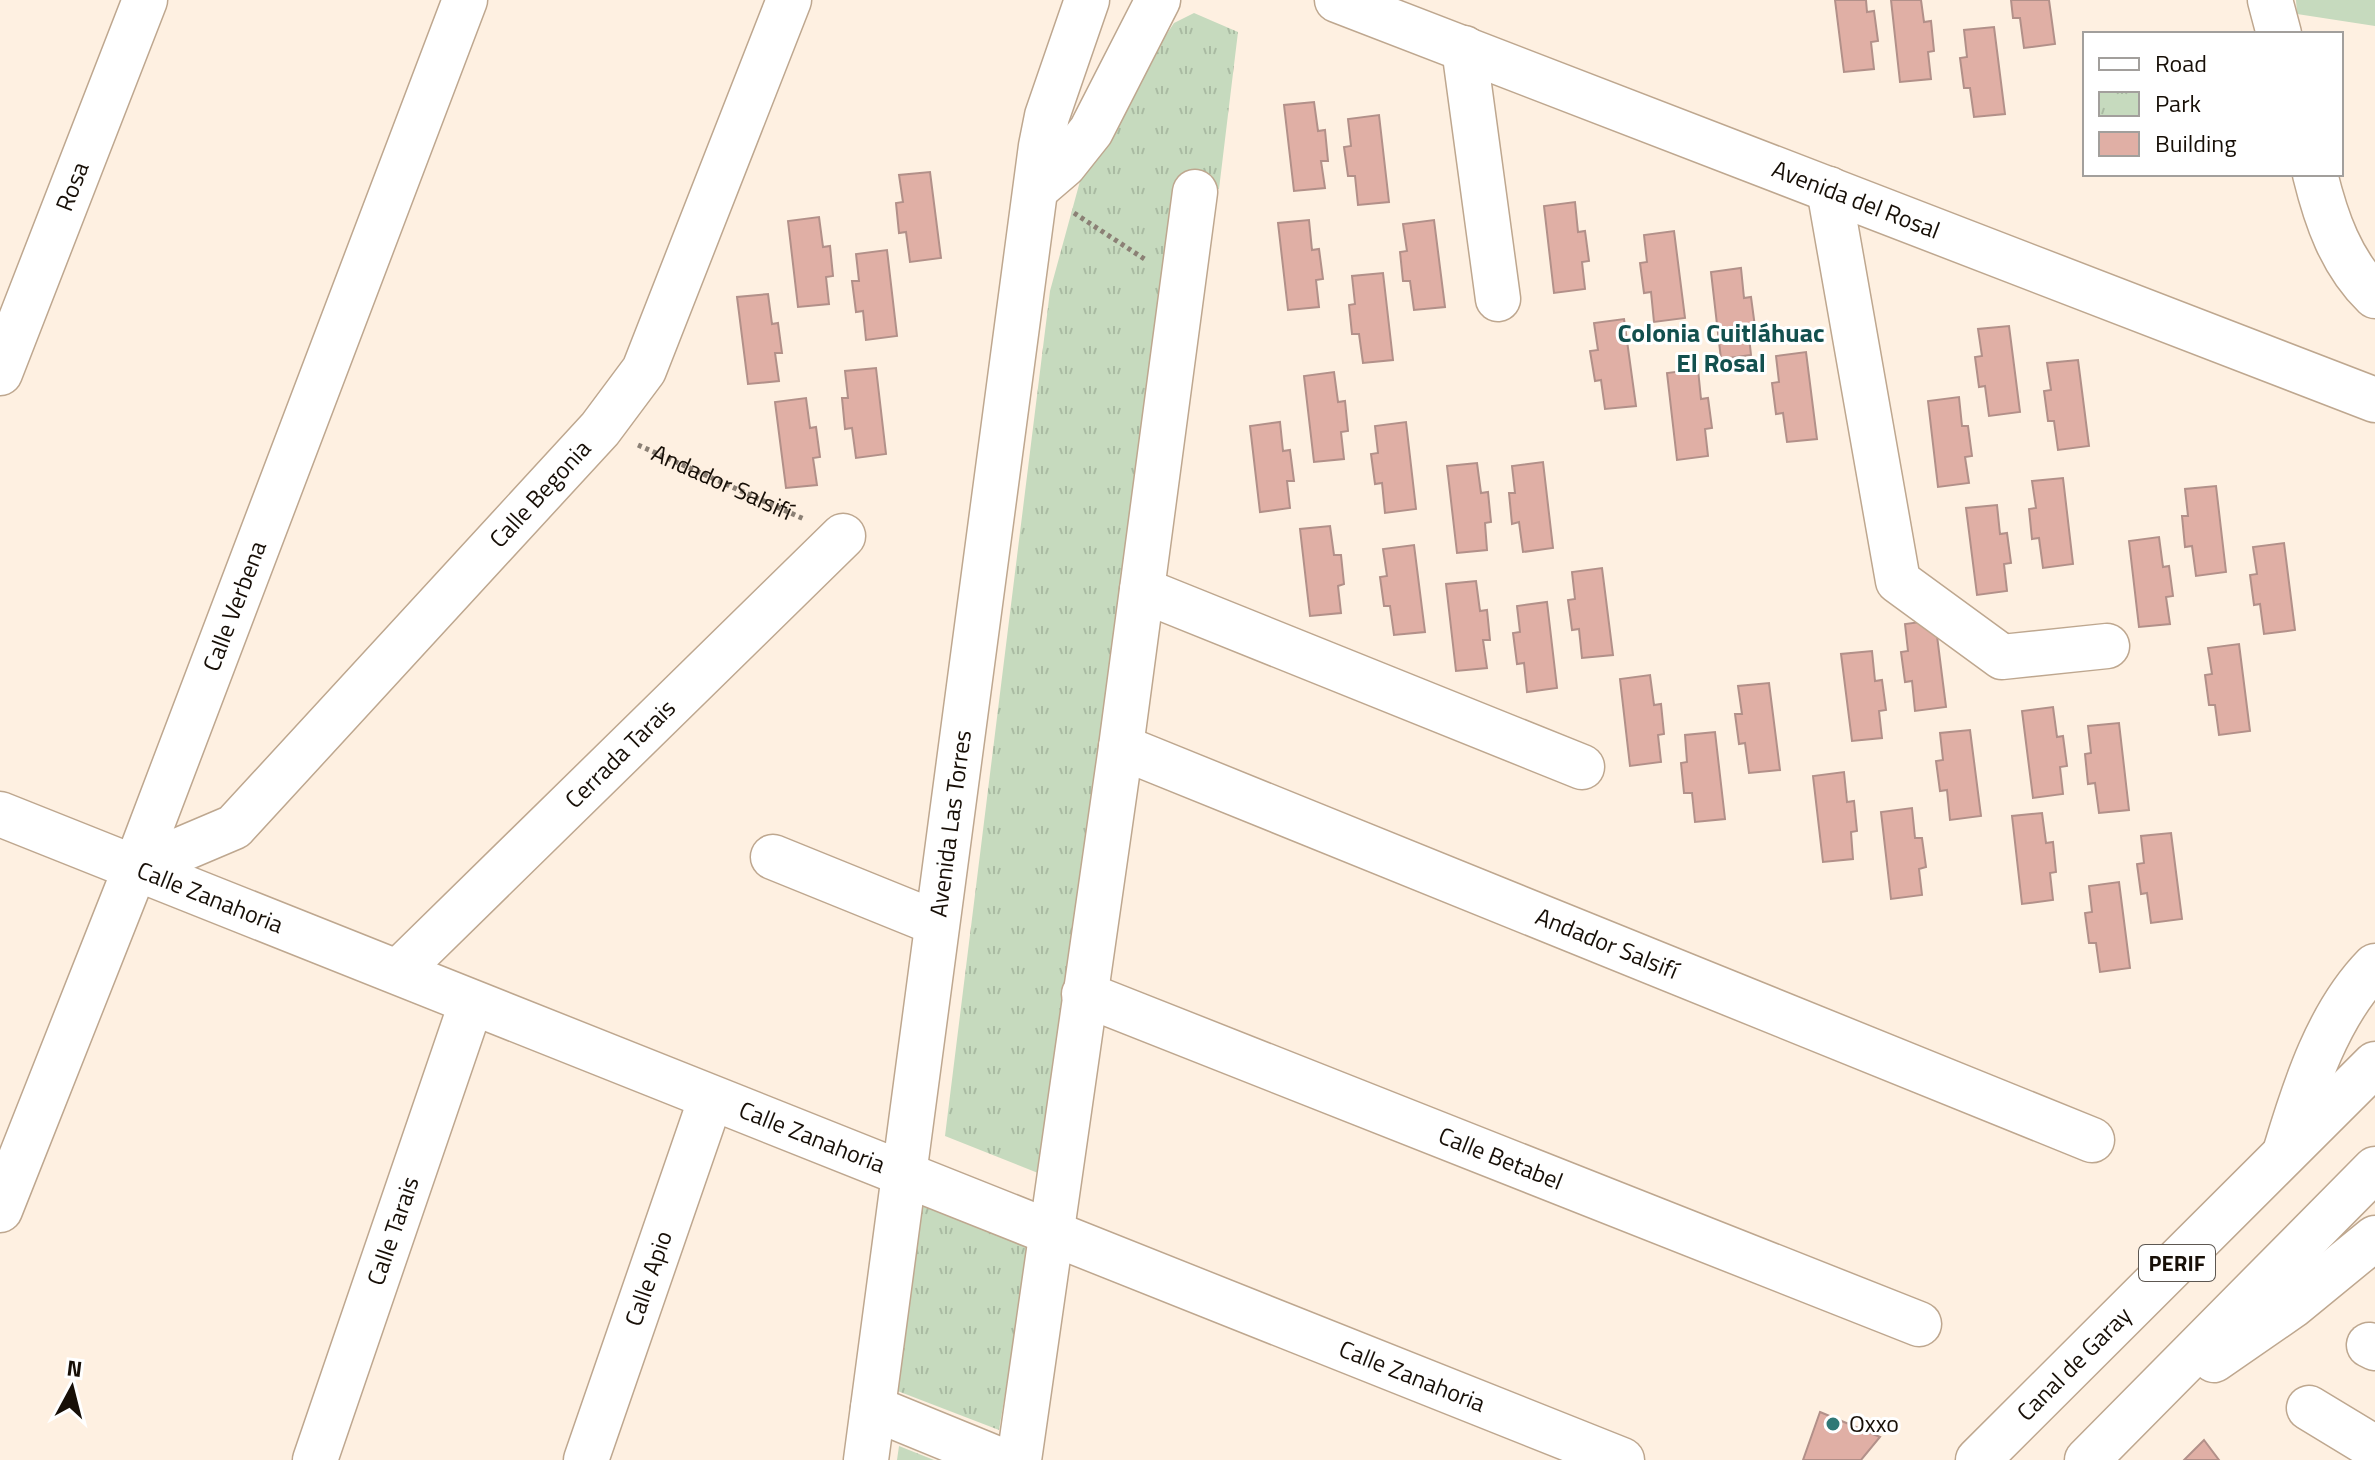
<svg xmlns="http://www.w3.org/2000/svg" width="2375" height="1460" viewBox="0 0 2375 1460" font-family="'Titillium Web',sans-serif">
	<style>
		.green { fill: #c6dabe }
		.park { fill: url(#park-tufts) }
		.building { fill: #e0afa5; stroke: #b29089; stroke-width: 2 }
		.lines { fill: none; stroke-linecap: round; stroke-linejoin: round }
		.minor-casing { stroke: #bea78f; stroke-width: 47 }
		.major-casing { stroke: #bea78f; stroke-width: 47 }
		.path { stroke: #8b8075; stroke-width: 5; stroke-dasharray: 4 4; stroke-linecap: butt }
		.minor { stroke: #fff; stroke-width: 44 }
		.major { stroke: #fff; stroke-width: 44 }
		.poi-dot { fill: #2f7876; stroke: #fff; stroke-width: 3 }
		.labels { text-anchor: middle; stroke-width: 6; stroke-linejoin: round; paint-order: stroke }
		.shield { fill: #fff; stroke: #5d5751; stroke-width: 2 }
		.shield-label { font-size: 22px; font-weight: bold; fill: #170f07 }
		.street-label { font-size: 24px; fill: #170f07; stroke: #fff }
		.poi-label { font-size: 24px; fill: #170f07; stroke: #fff; text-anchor: start }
		.neighbourhood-label { font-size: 26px; font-weight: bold; fill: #13504e; stroke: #fff }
	</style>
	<defs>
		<pattern id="park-tufts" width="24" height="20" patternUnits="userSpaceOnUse" patternTransform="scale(2)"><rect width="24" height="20" fill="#c6dabe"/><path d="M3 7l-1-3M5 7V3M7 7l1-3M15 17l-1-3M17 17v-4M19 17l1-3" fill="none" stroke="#a9baa2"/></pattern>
	</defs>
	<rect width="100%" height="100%" fill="#fef0e1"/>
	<path class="green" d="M2296,0h79v26l-78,-12z"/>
	<g class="park">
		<path d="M1194,13l44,19 -19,157 -42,-2 -134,988 -98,-39 105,-845 38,-139 86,-129z"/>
		<path d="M919,1200l111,46 -31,184 -104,-40z"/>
		<path d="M899,1446l35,14h-37z"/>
	</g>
	<g class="building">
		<path d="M1835,0h31l1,12 7,-1 4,30 -7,1 3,27 -30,3z"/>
		<path d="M1891,0h30l3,22 7,-1 3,30 -6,1 3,27 -31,3z"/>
		<path d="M2011,0h38l6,44 -31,4 -4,-30h-7z"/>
		<path d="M1994,27l11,87 -31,3 -4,-29h-6l-4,-30 7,-1 -3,-27z"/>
		<path d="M1314,102l4,29 7,-1 3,31h-7l4,27 -31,3 -10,-86z"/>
		<path d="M1379,115l10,87 -31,3 -3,-29h-7l-4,-29 7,-1 -3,-27z"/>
		<path d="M930,172l11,86 -31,4 -4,-30 -7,1 -3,-30 7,-1 -4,-27z"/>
		<path d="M1575,202l3,30 7,-1 4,30 -7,1 3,27 -31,4 -10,-87z"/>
		<path d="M819,217l4,30 7,-1 3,30 -7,1 3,27 -31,3 -10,-86z"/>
		<path d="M1309,220l3,30 7,-1 4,30 -7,1 3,27 -31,3 -10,-87z"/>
		<path d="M1434,220l11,87 -31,3 -4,-29h-7l-3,-29 7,-1 -4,-27z"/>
		<path d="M1674,231l11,87 -31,4 -3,-30 -7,1 -4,-30 7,-1 -3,-27z"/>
		<path d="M887,250l10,86 -31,4 -3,-29 -7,1 -4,-31h7l-3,-27z"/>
		<path d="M1741,268l3,30 7,-1 4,30 -7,1 3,27 -30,4 -10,-87z"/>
		<path d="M1383,273l10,87 -30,3 -4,-29h-7l-3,-29 6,-1 -3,-28z"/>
		<path d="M768,294l4,30 6,-1 4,30h-7l4,28 -31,3 -11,-87z"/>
		<path d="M1624,319l12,87 -31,3 -4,-29 -6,1 -5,-30 8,-1 -4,-27z"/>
		<path d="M2009,326l11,86 -31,4 -4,-30 -6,1 -4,-30 7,-1 -4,-27z"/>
		<path d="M1806,352l11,87 -30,3 -4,-29 -7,1 -4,-31 7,-1 -3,-26z"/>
		<path d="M2078,360l11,86 -31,4 -4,-29h-6l-4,-30 7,-1 -4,-27z"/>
		<path d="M876,368l10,86 -30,4 -4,-30 -7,1 -3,-31h6l-3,-27z"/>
		<path d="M1698,369l3,30 7,-1 4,30 -7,1 3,27 -31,4 -10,-87z"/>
		<path d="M1334,372l4,30 7,-1 3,30 -7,1 3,27 -30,3 -10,-86z"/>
		<path d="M1959,397l3,29h6l4,30 -7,1 4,26 -31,4 -10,-86z"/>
		<path d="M806,398l4,30 6,-1 4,30 -7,1 4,27 -31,3 -11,-86z"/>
		<path d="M1280,422l3,29 7,-1 4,31h-7l3,27 -30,4 -10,-86z"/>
		<path d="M1406,422l10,87 -31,4 -3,-30 -7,1 -4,-30 7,-1 -3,-27z"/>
		<path d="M1543,462l10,86 -30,4 -4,-30 -7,2 -3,-31h6l-3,-27z"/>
		<path d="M1477,463l4,30 7,-1 3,30 -6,1 2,27 -30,3 -10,-87z"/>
		<path d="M2063,478l10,86 -30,4 -4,-30 -7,1 -3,-30 7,-1 -4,-27z"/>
		<path d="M2216,486l10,86 -30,4 -4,-30 -7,1 -3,-31h6l-3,-27z"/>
		<path d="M1997,505l3,29 7,-1 4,30 -7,1 3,27 -30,4 -11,-87z"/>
		<path d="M1330,526l4,29h7l3,29 -6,2 3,27 -31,3 -10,-87z"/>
		<path d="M2159,537l4,30 6,-1 4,30 -7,1 4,27 -31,3 -10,-86z"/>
		<path d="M2284,543l11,87 -31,4 -4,-30 -6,1 -4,-30 7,-1 -4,-27z"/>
		<path d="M1414,545l11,87 -31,3 -4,-29h-6l-4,-29 7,-1 -4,-27z"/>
		<path d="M1602,568l11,87 -31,3 -3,-29 -7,1 -4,-30 7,-1 -3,-27z"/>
		<path d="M1476,581l4,30 7,-1 3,30h-7l4,28 -31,3 -10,-87z"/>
		<path d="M1547,602l10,86 -30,4 -3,-29 -7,1 -4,-31 7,-1 -3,-26z"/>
		<path d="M1935,620l11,87 -31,4 -3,-30 -7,1 -4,-30 7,-1 -3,-27z"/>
		<path d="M2239,644l11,87 -31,4 -4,-30h-6l-4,-30 7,-1 -4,-26z"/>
		<path d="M1872,651l3,30 7,-1 4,30 -7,1 3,27 -30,3 -11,-87z"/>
		<path d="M1650,675l4,30 7,-1 3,30 -6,1 3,27 -31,4 -10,-87z"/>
		<path d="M1769,683l11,87 -31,3 -4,-30 -6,1 -4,-30h7l-4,-28z"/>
		<path d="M2053,707l4,30 6,-1 4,30 -7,1 3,27 -30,4 -11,-87z"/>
		<path d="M2119,723l10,87 -30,3 -4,-30 -7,1 -3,-30 6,-1 -3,-27z"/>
		<path d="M1970,730l11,86 -31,4 -3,-30 -7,1 -4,-30 7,-1 -3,-27z"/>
		<path d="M1715,732l10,87 -30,3 -3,-29h-8l-3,-30 6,-1 -2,-27z"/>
		<path d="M1844,772l3,30 7,-1 3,30 -6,1 2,27 -30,3 -10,-86z"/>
		<path d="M1912,808l3,30h7l4,29 -7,2 3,26 -31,4 -10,-87z"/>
		<path d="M2042,813l4,30 7,-1 3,30 -6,1 3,27 -31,4 -10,-88z"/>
		<path d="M2171,833l11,86 -31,4 -4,-30 -6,1 -4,-30 7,-1 -3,-27z"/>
		<path d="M2119,882l11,86 -30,4 -4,-29h-7l-4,-30 7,-1 -3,-26z"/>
		<path d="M1820,1412l60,25 -19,23h-58z"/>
		<path d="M2204,1440l15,20h-35z"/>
	</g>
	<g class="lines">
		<g class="minor-casing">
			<g id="minor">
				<path id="s2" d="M1337,0l1038,400"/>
				<path d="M1464,48l34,251"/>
				<path d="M1036,189l28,-24 27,-34 67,-131"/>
				<path d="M1829,189l69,392 104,76 105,-11"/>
				<path id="s3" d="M0,373l145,-373"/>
				<path d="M1142,590l440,177"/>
				<path id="s4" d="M1121,747l971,393"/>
				<path id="s5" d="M0,814l1622,646"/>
				<path d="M773,857l163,66"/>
				<path id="s6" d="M135,869l99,-42 366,-398 44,-59 145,-370"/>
				<path id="s7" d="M399,971l444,-435"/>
				<path id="s8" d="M1084,994l835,330"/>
				<path id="s9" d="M0,1210l135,-341 330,-869"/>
				<path d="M2369,1345l6,3"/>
				<path d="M873,1408l127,52"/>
				<path d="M2309,1408l66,40"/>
				<path id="s10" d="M315,1460l156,-456"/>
				<path id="s11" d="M586,1460l125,-362"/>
				<path id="s12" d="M866,1460l175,-1314 6,-30 40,-116"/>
				<path d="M1019,1460l102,-713 74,-555"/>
			</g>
		</g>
		<g class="major-casing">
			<g id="major">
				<path d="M2270,0l9,34"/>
				<path d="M2315,174c11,45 26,89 60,122"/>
				<path d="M2286,1149c19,-63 42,-135 89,-183"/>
				<path d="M2214,1360l78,-54 83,-68"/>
				<path id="s13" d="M1978,1460l397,-396"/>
				<path d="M2087,1460l288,-291"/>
			</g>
		</g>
		<g class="path">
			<path d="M1074,213l72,47"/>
			<path id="s1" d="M638,445l166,74"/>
		</g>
		<use href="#minor" class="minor"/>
		<use href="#major" class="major"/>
	</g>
	<circle class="poi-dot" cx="1833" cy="1424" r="8"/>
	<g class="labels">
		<rect class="shield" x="2139" y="1245" width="76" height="36" rx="6"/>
		<g class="shield-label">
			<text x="2177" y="1271">PERIF</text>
		</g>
		<g class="street-label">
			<text dy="8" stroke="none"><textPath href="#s3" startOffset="200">Rosa</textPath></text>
			<text dy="8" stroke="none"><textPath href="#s2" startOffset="556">Avenida del Rosal</textPath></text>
			<text dy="8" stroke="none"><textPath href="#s1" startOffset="92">Andador Salsifí</textPath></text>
			<text dy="8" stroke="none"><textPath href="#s6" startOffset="560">Calle Begonia</textPath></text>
			<text dy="8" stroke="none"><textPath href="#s9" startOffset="648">Calle Verbena</textPath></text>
			<text dy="8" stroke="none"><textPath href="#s7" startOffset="310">Cerrada Tarais</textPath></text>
			<text dy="8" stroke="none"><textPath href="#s12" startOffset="642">Avenida Las Torres</textPath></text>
			<text dy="8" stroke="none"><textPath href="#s5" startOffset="226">Calle Zanahoria</textPath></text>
			<text dy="8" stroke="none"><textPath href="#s4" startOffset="524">Andador Salsifí</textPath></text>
			<text dy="8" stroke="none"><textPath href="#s5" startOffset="874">Calle Zanahoria</textPath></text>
			<text dy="8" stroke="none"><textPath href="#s8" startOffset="448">Calle Betabel</textPath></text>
			<text dy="8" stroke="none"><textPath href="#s10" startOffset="242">Calle Tarais</textPath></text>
			<text dy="8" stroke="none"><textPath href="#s11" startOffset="192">Calle Apio</textPath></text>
			<text dy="8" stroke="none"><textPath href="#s13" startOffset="136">Canal de Garay</textPath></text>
			<text dy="8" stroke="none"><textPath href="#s5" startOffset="1520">Calle Zanahoria</textPath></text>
		</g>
		<g class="poi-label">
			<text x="1849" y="1432">Oxxo</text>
		</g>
		<g class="neighbourhood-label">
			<text x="1721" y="342">Colonia Cuitláhuac<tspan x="1721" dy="30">El Rosal</tspan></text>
		</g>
	</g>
	<rect x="2083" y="32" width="260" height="144" fill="#ffffff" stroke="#a29f9c" stroke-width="2"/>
	<rect x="2099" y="58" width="40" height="12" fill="#ffffff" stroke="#a29f9c" stroke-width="2"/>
	<text x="2155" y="72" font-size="24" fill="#170f07">Road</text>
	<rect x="2099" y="92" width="40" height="24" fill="url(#park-tufts)" stroke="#a29f9c" stroke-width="2"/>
	<text x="2155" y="112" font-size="24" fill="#170f07">Park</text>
	<rect x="2099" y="132" width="40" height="24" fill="#e0afa5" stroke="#a29f9c" stroke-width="2"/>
	<text x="2155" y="152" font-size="24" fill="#170f07">Building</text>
	<g transform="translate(72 1388) rotate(7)" stroke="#ffffff" stroke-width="6" paint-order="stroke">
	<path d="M0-6L14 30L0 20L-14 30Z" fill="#170f07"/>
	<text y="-12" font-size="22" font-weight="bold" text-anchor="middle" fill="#170f07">N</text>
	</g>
</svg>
